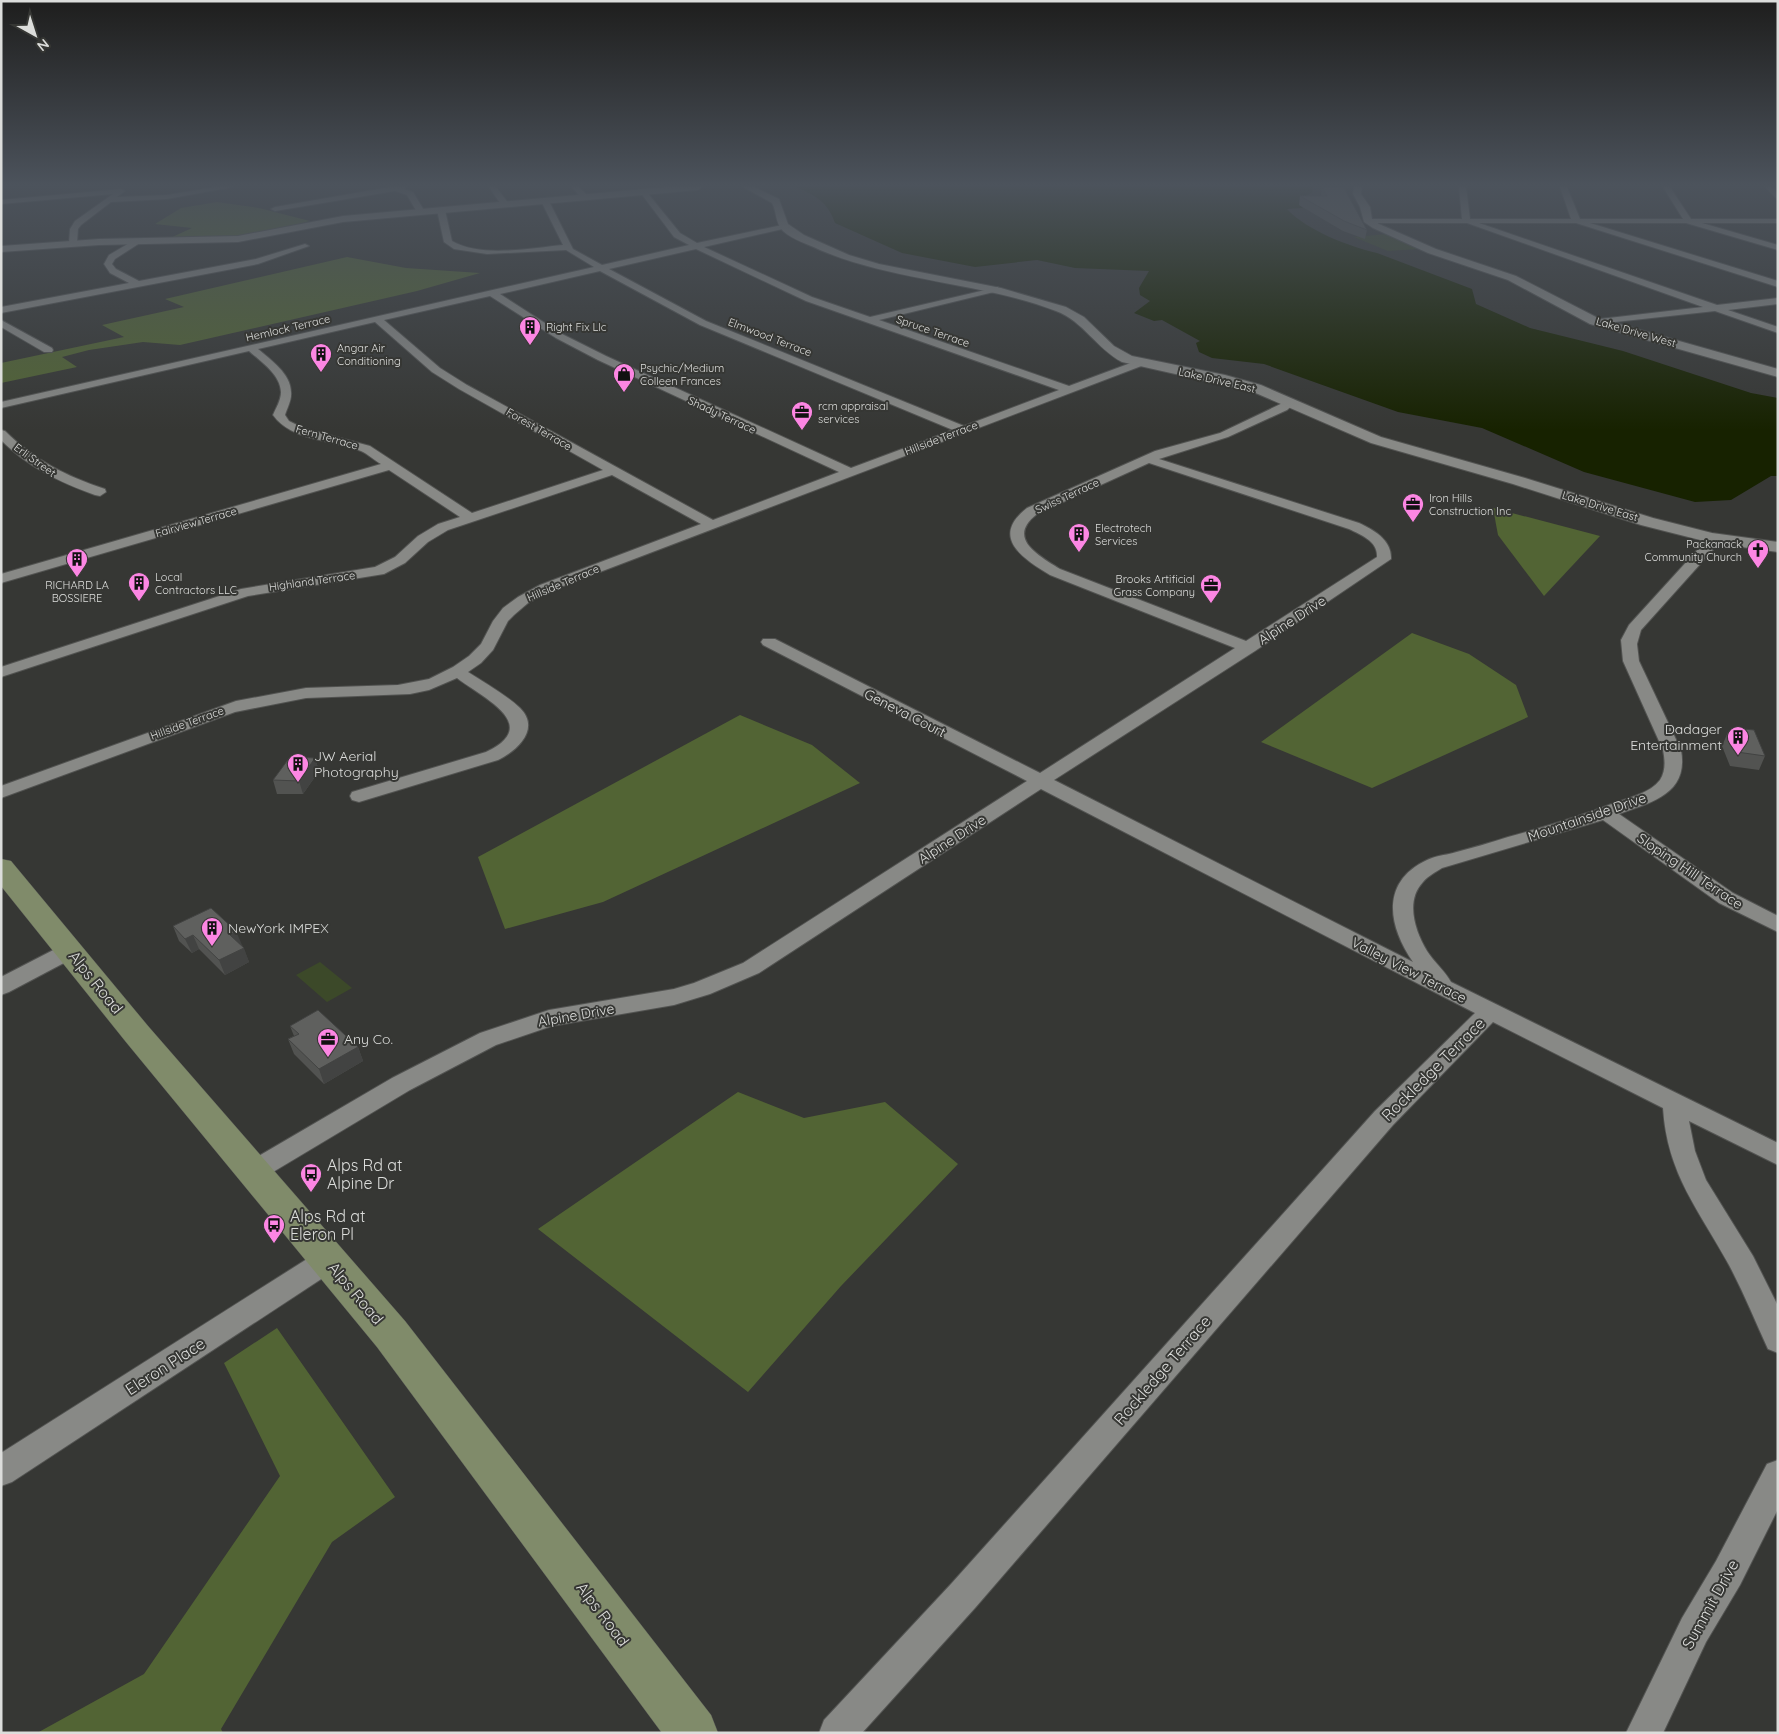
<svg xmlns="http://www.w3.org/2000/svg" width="1779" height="1734" viewBox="0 0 1779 1734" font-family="Quicksand,sans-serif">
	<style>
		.green { fill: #3c4929 }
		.forest { fill: #526434 }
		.water { fill: #172200 }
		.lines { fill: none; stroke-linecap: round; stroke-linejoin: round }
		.minor-casing { stroke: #525351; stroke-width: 2 }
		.tertiary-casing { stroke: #525351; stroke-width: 2 }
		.secondary-casing { stroke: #525351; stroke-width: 1 }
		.minor { fill: #888986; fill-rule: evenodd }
		.tertiary { fill: #888986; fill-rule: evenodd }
		.secondary { fill: #808b6a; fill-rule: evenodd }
		.wall { fill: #525351 }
		.shaded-wall { fill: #424342 }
		.building { fill: #5f605e; stroke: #424342 }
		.labels { text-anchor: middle; stroke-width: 4; stroke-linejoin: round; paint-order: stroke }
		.far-poi-label { font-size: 11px; fill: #dcdddb; stroke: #363734; text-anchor: start }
		.far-street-label { font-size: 11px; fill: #dcdddb; stroke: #363734 }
		.street-label { font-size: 14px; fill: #dcdddb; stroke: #363734 }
		.poi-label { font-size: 14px; fill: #dcdddb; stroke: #363734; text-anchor: start }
		.near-street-label { font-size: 16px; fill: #dcdddb; stroke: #363734 }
		.near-poi-label { font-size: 16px; fill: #dcdddb; stroke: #363734; text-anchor: start }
	</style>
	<rect width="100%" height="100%" fill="#363734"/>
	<g class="green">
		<path d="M1387,234l32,15 -31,2 -34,-14z"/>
		<path d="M320,962l32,26 -25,14 -31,-27z"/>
	</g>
	<g class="forest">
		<path d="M217,202l42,6 51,13 -40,11 -30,4 -72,3 24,-11 -37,-4 26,-16z"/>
		<path d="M347,257l59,11 74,5 -63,18 -237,54 -37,-3 -54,8 -27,7 15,10 -76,16v-20l123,-26 -22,-12 82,-18 -19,-8z"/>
		<path d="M1493,508l107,28 -56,60 -46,-61z"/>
		<path d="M1412,633l57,21 47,31 12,32 -156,71 -111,-46z"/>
		<path d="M740,715l72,30 48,38 -257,119 -98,27 -27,-72z"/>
		<path d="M738,1092l66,26 81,-16 73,62 -117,122 -93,106 -210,-163z"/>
		<path d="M277,1328l118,169 -63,45 -111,187 2,4h-186l107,-59 136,-198 -56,-113z"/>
	</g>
	<path class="water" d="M796,187h517l-1,5 -9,7 -3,6 3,3 -16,1c19,21 63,38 90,44l95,36 4,15 54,24 93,23 128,42 27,5v78h-7l-40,24 -36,2 -111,-30 -102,-44 -84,-16 -134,-48 -52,-6 -13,-6 -3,-9 4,-2 -38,-21 -8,1 -20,-8 16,-12 -10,-6 -1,-7 10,-17 -74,-3 -38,-8 -62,7 -73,-14 -67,-30c-7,-21 -19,-27 -39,-36z"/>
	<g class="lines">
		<g class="minor-casing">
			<g id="minor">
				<path d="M215,187h18l-66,12 -56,3 -30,23 -3,4 -1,14 -4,2 -4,-2 1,-14 5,-8 38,-27 -112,10v-4l120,-11 4,2 -8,6 50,-2z"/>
				<path d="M390,187h17l-3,2 9,3 12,20 -1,2h-6l-11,-19 -12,-4 -120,20 -4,-2 4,-2z"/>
				<path d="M489,187h7l13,17 -1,2h-6z"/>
				<path d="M572,187h7l10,10 -7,2z"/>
				<path d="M1459,187h7l4,32h101l-11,-32h7l13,32h103l-20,-32h7l21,32h87v4h-76l76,22v5l-92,-27h-96l188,58v6l-202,-64h-97l238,82 61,-7v6l-50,6 50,17v6l-63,-22 -118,13v-4l3,-1 103,-12 -236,-84h-99l-4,-2 4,-2h94z"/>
				<path d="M1765,187h7l6,6v7z"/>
				<path d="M644,190l2,1 34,42 17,10 90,-19v4l-83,19 108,50 58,20 128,-30v4l-119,29 190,66 67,-25h8l1,2 -1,2 -594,226 -22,12 -14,12 -6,6 -15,29 -12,13 -13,9c17,11 37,22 52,36 21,21 -3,43 -22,52l-139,42 -7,-2 -2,-4 2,-4 134,-40c57,-27 -3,-54 -29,-74l-28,12 -19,4 -104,4 -71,14 -234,86v-12l235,-85 70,-13 92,-3 31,-6 24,-12 16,-11 12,-12 12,-23 10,-13 15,-11 22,-12 161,-61 -89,-49 -164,55 -20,12 -23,21 -21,11 -136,22 -247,81v-10l240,-78 134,-22 20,-10 23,-21 20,-12 22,-7 -71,-47 -388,113v-9l380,-110c-7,-4 -13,-10 -20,-13 -28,-12 -69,-9 -88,-36 3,-7 8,-15 8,-23 -1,-18 -20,-30 -32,-41l-248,57v-6l593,-135 -28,-17 -79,4 -33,-5 -10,-7 -7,-32 4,-2 4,2 7,31c29,17 79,7 111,4l-22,-44 4,-2 4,2 24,48 29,16 87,-20 -15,-8 -34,-45zM696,249l110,52 253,89 -95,36 -258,-105 -97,-52zM600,271l100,54 253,105 -102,38 -245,-112 -44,-22 -62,-40zM490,296l66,42 42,22 241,112 -126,48 -246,-135 -27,-17 -56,-48zM375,322l57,50 27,17 144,81 -131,43 -102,-67 -67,-18 -14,-7 -4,-6c2,-7 7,-15 6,-23 0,-18 -20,-32 -33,-43z"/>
				<path d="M136,239l7,2 -28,18 -3,5 4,5 23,12 117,-22 49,-15 4,2 -51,18 -257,49v-6l128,-24 -19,-10 -6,-9 5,-9z"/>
				<path d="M1,320l51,28 1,2 -1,2h-8l-43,-25z"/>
				<path d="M1289,400l6,3 -8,7 -59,27 -69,22 200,64c15,7 33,17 32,36l-136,92 -201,129 359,182c-25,-36 -33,-80 14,-102 8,-4 18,-5 26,-7 18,-5 37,-10 55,-16 37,-10 73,-21 109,-35 14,-5 33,-9 43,-22 6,-9 5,-20 3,-30l-40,-89 -2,-21 8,-15 81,-89h10l2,3 -2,3 -79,88 -4,14 2,17 42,89c8,44 -29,52 -62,64l114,79 45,23v16l-59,-29 -116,-83 -161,48c-6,4 -14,8 -19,14 -18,19 -8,49 4,69 7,11 18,20 24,31l327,161v22l-89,-44 6,30 11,29 47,76 25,50v47l-10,-4c-13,-28 -24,-56 -39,-84 -30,-55 -62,-91 -66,-157l-170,-86 -100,103 -418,483 -113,125h-43l5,-13 127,-136 424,-473 100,-98 -434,-224 -282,184 -49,21 -36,11 -122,21 -56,19 -86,45 -147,88 -9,3 -9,-3 -4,-7 4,-7 147,-86 88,-45 69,-23 125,-21 20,-6 49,-20 284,-182 -264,-136 -2,-3 2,-3h12l265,134 195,-125 -185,-73c-28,-17 -60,-38 -23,-67l128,-57 65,-18zM1149,463l200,66c12,6 29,12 28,28l-131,84 -186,-72c-22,-14 -54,-31 -23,-55z"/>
				<path d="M1,430l4,1c29,29 61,45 100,58l1,3 -6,4 -5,-1c-36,-13 -67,-28 -94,-55z"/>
				<path d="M71,943l8,2 3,5 -3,5 -70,37 -8,3v-18l62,-32z"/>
				<path d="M328,1248l10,4 4,8 -4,8 -326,214 -11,4v-33l317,-201z"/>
				<path d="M1778,1460v49l-38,76 -34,57 -43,91h-37l56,-115 34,-57 51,-97z"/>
			</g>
		</g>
		<g class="tertiary-casing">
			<g id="tertiary">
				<path d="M666,187h36l-4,3 -355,32 -105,20 -139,3 -98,7v-6l98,-7 139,-3 105,-20z"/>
				<path d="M743,187h11l25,12 9,25 16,11 45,20 30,9 122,24 65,19 18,10 30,29 18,10 93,19 36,10 120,52 144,41 128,40 59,15 66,9v10l-66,-9 -71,-18 -128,-41 -142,-41 -120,-52 -129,-29c-25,-13 -39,-41 -66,-51 -76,-29 -160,-29 -236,-61 -12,-6 -27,-10 -37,-19 -8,-8 -6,-19 -11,-28z"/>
				<path d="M1354,187h8l-1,7 9,13 2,12 7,5 57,25 80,27 82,42 180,51v8l-188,-53 -82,-44 -80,-27 -55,-25 -9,-6 -4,-15 -7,-13z"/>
			</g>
		</g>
		<g class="secondary-casing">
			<path id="secondary" d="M1,859l10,2 137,165 257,295 306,394 7,18h-56l-285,-386 -251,-305 -125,-156z"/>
		</g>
		<use href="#minor" class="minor"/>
		<use href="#tertiary" class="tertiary"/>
		<use href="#secondary" class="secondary"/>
	</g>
	<g class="wall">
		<path d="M1322,187l45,43 -2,9 -22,-8 -44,-26 1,-9h21z"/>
		<path d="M1732,728l33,28 -6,14 -29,-4 -8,-20 6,-14 1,1z"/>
		<path d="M315,758l4,13 -16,23h-26l-4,-14z"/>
		<path d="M173,926l69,19 7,17 -24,13 -26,-26 -7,4 -13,-12z"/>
		<path d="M290,1026l68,21 5,14 -39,23 -30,-30 -6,-15 6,-3z"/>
	</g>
	<g class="shaded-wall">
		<path d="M315,758l4,13 -16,23 -4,-13z"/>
		<path d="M236,931l6,14 -7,4 -5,-14z"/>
		<path d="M193,935l6,14 -7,4 -7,-14z"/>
		<path d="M244,948l5,14 -24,13 -6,-15z"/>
		<path d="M358,1047l5,14 -39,23 -5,-15z"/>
	</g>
	<g class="building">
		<path d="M1322,187l22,1 23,42 -23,-9 -44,-25h27z"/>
		<path d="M1732,728l22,2 11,26 -28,-4 -9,-20 6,1z"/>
		<path d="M290,757l25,1 -16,23 -26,-1z"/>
		<path d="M211,908l25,23 -6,4 14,13 -25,12 -26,-25 -8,4 -12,-13z"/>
		<path d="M318,1010l40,37 -39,22 -31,-30 11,-5 -9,-8z"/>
	</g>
	<linearGradient id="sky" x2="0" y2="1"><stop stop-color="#1e1e1d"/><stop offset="0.43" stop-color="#4c535c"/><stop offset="1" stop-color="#4c535c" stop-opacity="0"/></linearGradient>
	<rect width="1779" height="430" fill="url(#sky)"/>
	<defs>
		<g id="building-pin" transform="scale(1.125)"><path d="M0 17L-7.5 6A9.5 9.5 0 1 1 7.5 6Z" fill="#fc86e3" stroke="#363734"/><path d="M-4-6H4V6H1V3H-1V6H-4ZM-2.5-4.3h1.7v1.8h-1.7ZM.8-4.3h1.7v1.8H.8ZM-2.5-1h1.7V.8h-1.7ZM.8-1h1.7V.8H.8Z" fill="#111"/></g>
		<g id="shop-pin" transform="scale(1.125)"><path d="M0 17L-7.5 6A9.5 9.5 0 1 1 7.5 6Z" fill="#fc86e3" stroke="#363734"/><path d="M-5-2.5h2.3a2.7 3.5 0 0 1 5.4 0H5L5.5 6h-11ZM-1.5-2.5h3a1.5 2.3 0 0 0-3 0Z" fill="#111"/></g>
		<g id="office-pin" transform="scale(1.125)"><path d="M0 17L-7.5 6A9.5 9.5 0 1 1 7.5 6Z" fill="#fc86e3" stroke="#363734"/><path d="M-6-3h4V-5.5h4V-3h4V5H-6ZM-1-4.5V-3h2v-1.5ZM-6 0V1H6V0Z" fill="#111"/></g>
		<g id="church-pin" transform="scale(1.125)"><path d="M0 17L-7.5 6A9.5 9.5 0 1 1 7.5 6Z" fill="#fc86e3" stroke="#363734"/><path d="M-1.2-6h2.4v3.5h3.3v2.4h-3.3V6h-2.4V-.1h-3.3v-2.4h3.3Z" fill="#111"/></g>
		<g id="bus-pin" transform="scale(1.125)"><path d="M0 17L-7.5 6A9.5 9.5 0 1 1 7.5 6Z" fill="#fc86e3" stroke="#363734"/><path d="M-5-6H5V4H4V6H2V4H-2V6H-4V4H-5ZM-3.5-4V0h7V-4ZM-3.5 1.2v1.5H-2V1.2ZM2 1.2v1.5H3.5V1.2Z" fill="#111"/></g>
	</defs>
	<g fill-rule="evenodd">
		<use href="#building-pin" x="530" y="327"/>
		<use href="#building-pin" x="321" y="354"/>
		<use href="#shop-pin" x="624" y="374"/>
		<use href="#office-pin" x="802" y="412"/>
		<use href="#office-pin" x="1413" y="504"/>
		<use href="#building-pin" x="1079" y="534"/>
		<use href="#church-pin" x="1758" y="550"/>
		<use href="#building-pin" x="77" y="559"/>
		<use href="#building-pin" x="139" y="583"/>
		<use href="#office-pin" x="1211" y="585"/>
		<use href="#building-pin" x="1738" y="737"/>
		<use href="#building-pin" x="298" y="764"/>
		<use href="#building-pin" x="212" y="928"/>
		<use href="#office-pin" x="328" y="1039"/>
		<use href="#bus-pin" x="311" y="1174"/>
		<use href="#bus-pin" x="274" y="1225"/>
	</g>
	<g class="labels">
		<g class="far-poi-label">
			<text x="546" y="331">Right Fix Llc</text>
			<text x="337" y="352">Angar Air<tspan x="337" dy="13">Conditioning</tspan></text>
			<text x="640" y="372">Psychic/Medium<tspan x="640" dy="13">Colleen Frances</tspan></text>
			<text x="818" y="410">rcm appraisal<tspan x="818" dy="13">services</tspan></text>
			<text x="1429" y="502">Iron Hills<tspan x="1429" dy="13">Construction Inc</tspan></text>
			<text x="1095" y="532">Electrotech<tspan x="1095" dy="13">Services</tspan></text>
			<text x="1742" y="548" text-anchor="end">Packanack<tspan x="1742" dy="13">Community Church</tspan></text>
			<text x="155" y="581">Local<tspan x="155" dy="13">Contractors LLC</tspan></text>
			<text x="1195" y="583" text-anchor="end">Brooks Artificial<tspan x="1195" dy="13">Grass Company</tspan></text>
			<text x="77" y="589" text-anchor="middle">RICHARD LA<tspan x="77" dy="13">BOSSIERE</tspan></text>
		</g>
		<g class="far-street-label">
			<text transform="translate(288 328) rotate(-13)" y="4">Hemlock Terrace</text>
			<text transform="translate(933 331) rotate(19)" y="4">Spruce Terrace</text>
			<text transform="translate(1636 332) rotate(16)" y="4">Lake Drive West</text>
			<text transform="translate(770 337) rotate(21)" y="4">Elmwood Terrace</text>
			<text transform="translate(1217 380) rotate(13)" y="4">Lake Drive East</text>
			<text transform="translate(722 415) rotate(25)" y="4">Shady Terrace</text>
			<text transform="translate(539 429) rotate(30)" y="4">Forest Terrace</text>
			<text transform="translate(327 437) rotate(16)" y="4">Fern Terrace</text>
			<text transform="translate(941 438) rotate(-21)" y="4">Hillside Terrace</text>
			<text transform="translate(35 460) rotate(36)" y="4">Erli Street</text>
			<text transform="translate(1067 496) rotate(-25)" y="4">Swiss Terrace</text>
			<text transform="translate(1600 506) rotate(17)" y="4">Lake Drive East</text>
			<text transform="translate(196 522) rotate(-16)" y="4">Fairview Terrace</text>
			<text transform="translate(312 581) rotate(-8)" y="4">Highland Terrace</text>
			<text transform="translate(563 583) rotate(-23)" y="4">Hillside Terrace</text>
			<text transform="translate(187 723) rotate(-20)" y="4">Hillside Terrace</text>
		</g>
		<g class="street-label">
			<text transform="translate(1292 620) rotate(-33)" y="5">Alpine Drive</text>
			<text transform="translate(905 713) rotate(27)" y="5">Geneva Court</text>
			<text transform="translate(1587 817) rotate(-19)" y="5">Mountainside Drive</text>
			<text transform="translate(952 839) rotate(-33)" y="5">Alpine Drive</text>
			<text transform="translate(1690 871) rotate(34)" y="5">Sloping Hill Terrace</text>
			<text transform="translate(1409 970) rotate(27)" y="5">Valley View Terrace</text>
			<text transform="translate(576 1015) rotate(-10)" y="5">Alpine Drive</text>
		</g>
		<g class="poi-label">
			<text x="1722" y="734" text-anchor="end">Dadager<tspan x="1722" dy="16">Entertainment</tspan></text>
			<text x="314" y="761">JW Aerial<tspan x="314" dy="16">Photography</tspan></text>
			<text x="228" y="933">NewYork IMPEX</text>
			<text x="344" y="1044">Any Co.</text>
		</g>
		<g class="near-street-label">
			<text transform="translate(96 982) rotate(51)" y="6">Alps Road</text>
			<text transform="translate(1433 1069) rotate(-45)" y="6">Rockledge Terrace</text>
			<text transform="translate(356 1293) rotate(50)" y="6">Alps Road</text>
			<text transform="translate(165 1366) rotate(-33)" y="6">Eleron Place</text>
			<text transform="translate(1162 1370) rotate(-49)" y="6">Rockledge Terrace</text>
			<text transform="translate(1710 1604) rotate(-61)" y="6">Summit Drive</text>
			<text transform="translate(603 1614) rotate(53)" y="6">Alps Road</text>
		</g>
		<g class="near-poi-label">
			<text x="327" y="1171">Alps Rd at<tspan x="327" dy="18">Alpine Dr</tspan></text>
			<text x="290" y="1222">Alps Rd at<tspan x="290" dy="18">Eleron Pl</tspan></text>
		</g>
	</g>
	<rect width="1779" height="1734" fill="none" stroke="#dcdddb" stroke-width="5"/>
	<g transform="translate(35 35) rotate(141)" stroke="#363734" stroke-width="4" paint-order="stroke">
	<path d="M0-4L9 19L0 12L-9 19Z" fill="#dcdddb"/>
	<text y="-8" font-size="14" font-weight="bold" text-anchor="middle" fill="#dcdddb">N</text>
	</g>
</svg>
